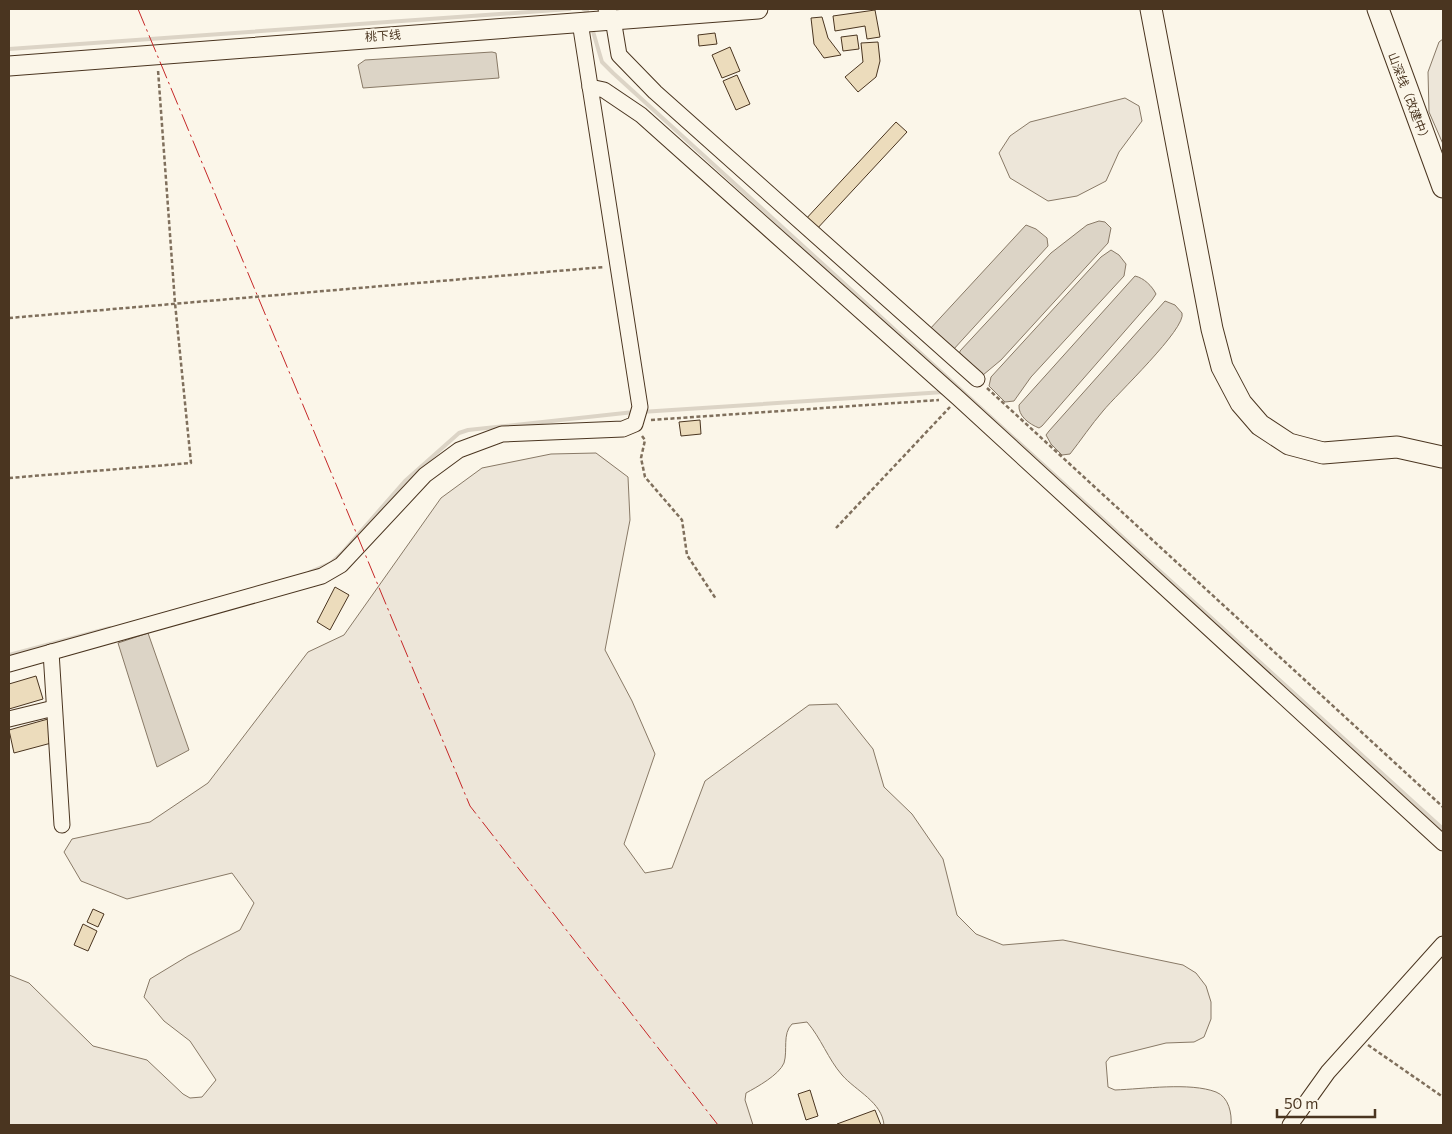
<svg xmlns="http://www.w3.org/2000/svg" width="1452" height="1134" viewBox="0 0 1452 1134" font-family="Commissioner,'Noto Sans SC',sans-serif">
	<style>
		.green { fill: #ede6d9; stroke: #887966 }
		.water { fill: #dcd4c6; stroke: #887966 }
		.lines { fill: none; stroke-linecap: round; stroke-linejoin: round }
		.stream { stroke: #dcd4c6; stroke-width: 4 }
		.building { fill: #ecdcbc; stroke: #4a3520 }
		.minor-casing { stroke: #4a3520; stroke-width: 17 }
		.major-casing { stroke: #4a3520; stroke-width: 21 }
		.highway-casing { stroke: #4a3520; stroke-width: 23 }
		.path { stroke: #7f6f5c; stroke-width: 2.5; stroke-dasharray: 4 2.5; stroke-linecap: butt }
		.minor { stroke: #fbf6e9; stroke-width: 15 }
		.major { stroke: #fbf6e9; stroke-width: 19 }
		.highway { stroke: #fbf6e9; stroke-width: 21 }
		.power { stroke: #c62828; stroke-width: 1; stroke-dasharray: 18 4 2.5 4; stroke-linecap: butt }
		.labels { text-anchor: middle; stroke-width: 4; stroke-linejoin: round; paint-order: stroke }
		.street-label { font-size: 12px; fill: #4a3520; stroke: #fbf6e9 }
	</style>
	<rect width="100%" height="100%" fill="#fbf6e9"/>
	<g class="green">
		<path d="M1443,39v105l-14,-32 -1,-40 11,-30z"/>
		<path d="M1125,98l14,8 3,15 -23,31 -13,29 -29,15 -29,5 -38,-23 -11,-25 11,-17 20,-14z"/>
		<path d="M596,453l32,24 2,43 -25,130 27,51 23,53 -31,90 21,29 27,-5 33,-87 104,-76 28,-1 36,45 11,38 28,27 31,45 14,56 19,19 27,11 60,-5 120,25 13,8 10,13 5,16v17l-7,18 -10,5 -28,1 -56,14 -4,5 2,25 7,3c28,-1 75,-8 101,2 13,5 16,22 15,33h-347c-2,-23 -28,-34 -42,-50 -14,-16 -21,-37 -35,-53l-15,2c-10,10 -4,26 -8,39 -5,12 -27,24 -38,30l-1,7 8,25h-744v-150l20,8 64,63 54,14 36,34 7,4 12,-1 14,-17 -26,-39 -26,-20 -20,-24 6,-18 38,-23 52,-26 14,-27 -22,-30 -105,26 -46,-18 -17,-29 8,-13 78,-17 58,-39 100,-131 36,-17 97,-137 41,-30 69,-14z"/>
	</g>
	<g class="water">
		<path d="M492,52l4,1 3,25 -136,10 -5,-23 7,-5z"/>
		<path d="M1099,221l6,1 6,6 -3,15 -107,117 -18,15 -24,-19 1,-5 91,-98 36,-28z"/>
		<path d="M1026,225l10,4 11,9 1,8 -95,104 -24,-20z"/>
		<path d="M1111,250l8,5 7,9 -2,12 -93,101 -17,24 -9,1 -16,-16 2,-9 110,-120z"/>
		<path d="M1135,276c9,2 17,10 21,18l-4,6 -110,126 -3,2c-10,-4 -21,-12 -20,-23z"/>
		<path d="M1165,301l10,4 7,8c5,15 -66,82 -79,98 -12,14 -22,29 -33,43l-8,1 -11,-11 -5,-9 3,-4z"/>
		<path d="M148,633l41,117 -32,17 -39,-124z"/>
	</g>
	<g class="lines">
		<g class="stream">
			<path d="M583,9l4,2 2,5"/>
			<path d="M592,28l10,34 11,11 830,756"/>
			<path d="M9,49l561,-40"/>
			<path d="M641,412l303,-20"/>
			<path d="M310,572l21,-9 11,-10 63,-72 54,-48 9,-3 166,-18"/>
			<path d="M9,655l101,-27"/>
		</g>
	</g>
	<g class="building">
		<path d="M875,10l5,27 -13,2 -2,-13 -30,5 -2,-15z"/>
		<path d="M822,17l6,21 13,17 -17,3 -10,-14 -3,-26z"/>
		<path d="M715,33l2,11 -18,2 -1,-11z"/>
		<path d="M857,35l2,14 -16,2 -2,-14z"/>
		<path d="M878,42l2,19 -4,16 -18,15 -13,-15 18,-15 -2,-19z"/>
		<path d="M730,47l10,24 -18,7 -10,-23z"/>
		<path d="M737,75l13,29 -14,6 -13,-29z"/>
		<path d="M896,122l11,10 -92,99 -11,-10z"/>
		<path d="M700,420l1,14 -20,2 -2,-14z"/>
		<path d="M335,587l14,8 -19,35 -13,-8z"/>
		<path d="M36,676l7,23 -34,10v-25z"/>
		<path d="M48,719l7,23 -41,11 -5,-23z"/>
		<path d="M93,909l11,5 -6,13 -11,-5z"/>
		<path d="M83,924l14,7 -9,20 -14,-6z"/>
		<path d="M810,1090l8,26 -12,4 -8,-26z"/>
		<path d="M875,1110l6,15h-43l-1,-1z"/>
	</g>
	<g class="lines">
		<g class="minor-casing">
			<g id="minor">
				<path d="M606,9l7,10 6,36 36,37 322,287"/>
				<path d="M590,87l14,3 37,25 317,283 485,445"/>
				<path d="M51,652l11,173"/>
				<path d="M9,664l313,-88 19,-11 84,-90 34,-25 43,-16 121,-5 12,-5 5,-17 -60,-385"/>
				<path d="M9,719l45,-11"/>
				<path d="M1290,1125l38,-53 115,-128"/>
			</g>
		</g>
		<g class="major-casing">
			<path id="major" d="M9,66l749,-57"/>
		</g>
		<g class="highway-casing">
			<g id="highway">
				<path d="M1151,9l61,320 10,38 19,36 19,22 29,19 34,9 74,-6 45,10"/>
				<path d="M1378,9l65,178"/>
			</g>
		</g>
		<g class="path">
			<path d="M9,318l595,-51"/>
			<path d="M987,388l456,419"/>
			<path d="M651,420l288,-20"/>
			<path d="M642,436l3,4 -4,18 4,19 37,43 5,35 29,44"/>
			<path d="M9,478l182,-15 -16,-160 -17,-233"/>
			<path d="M836,528l114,-121"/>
			<path d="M1368,1045l75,52"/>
		</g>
		<use href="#minor" class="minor"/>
		<use href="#major" class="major"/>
		<use href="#highway" class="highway"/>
		<path class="power" d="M138,9l332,797 248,319"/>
	</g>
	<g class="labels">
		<g class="street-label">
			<text transform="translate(383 36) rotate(-4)" y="4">桃下线</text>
			<text transform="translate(1409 98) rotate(69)" y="4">山深线（改建中）</text>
		</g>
	</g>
	<rect width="1452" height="1134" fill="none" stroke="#4a3520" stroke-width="20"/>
	<path d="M1277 1109v8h98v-8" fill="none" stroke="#4a3520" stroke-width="2.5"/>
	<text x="1284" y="1109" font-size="15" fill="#4a3520" stroke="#fbf6e9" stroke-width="4" paint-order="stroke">50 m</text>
</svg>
